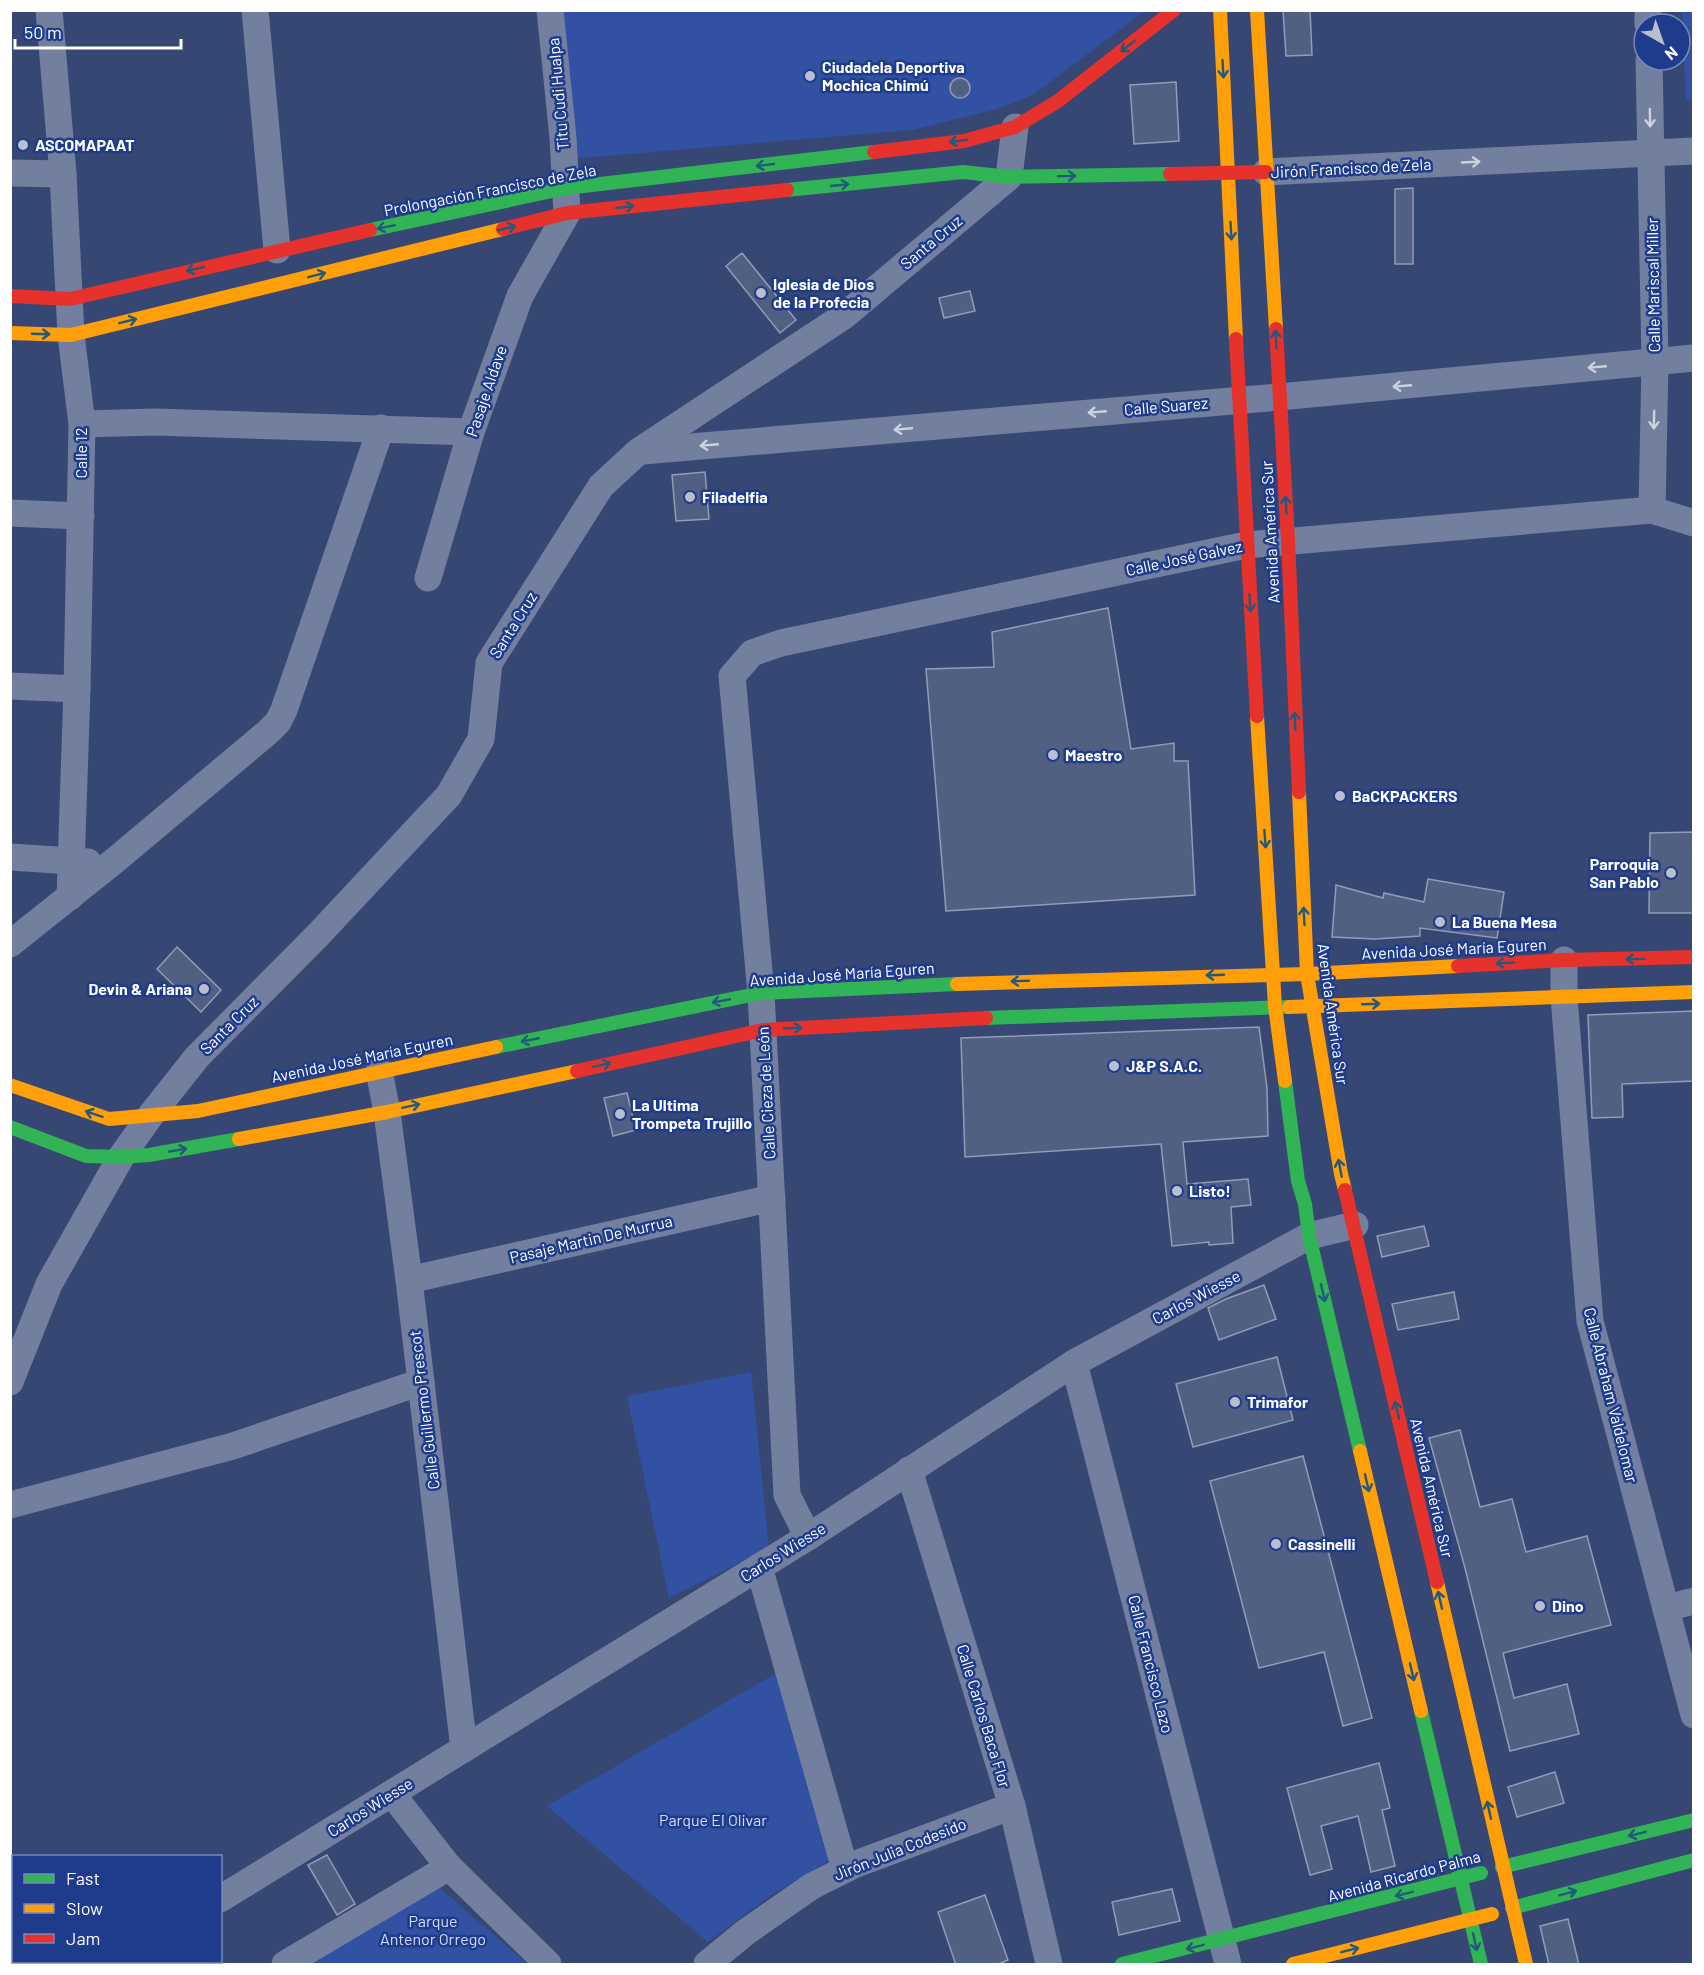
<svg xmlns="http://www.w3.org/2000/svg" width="1704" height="1975" viewBox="0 0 1704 1975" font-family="Barlow,sans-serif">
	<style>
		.green { fill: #3351a3 }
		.building { fill: #515f82; stroke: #939cb6; stroke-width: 1.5 }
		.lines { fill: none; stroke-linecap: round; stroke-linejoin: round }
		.street { stroke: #737f9f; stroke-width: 27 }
		.fast { stroke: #30b455; stroke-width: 14 }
		.slow { stroke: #ff9f0a; stroke-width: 14 }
		.jam { stroke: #e5322d; stroke-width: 14 }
		.oneway { stroke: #22597e }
		.oneway2 { stroke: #ced2dd }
		.poi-dot { fill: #b9bfce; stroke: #1e3b8c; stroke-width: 2 }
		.labels { text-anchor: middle; stroke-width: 5; stroke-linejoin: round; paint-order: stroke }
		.poi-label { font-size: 16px; font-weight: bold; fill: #fff; stroke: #1e3b8c; text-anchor: start }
		.street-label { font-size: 16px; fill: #fff; stroke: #1e3b8c }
		.park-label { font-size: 16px; fill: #d1dcf9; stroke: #1e3b8c }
	</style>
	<rect width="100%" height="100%" fill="#374773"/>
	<g class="green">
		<path d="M557,11h588l-112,84 -39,15 -82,20 -342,29z"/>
		<path d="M1682,11h11v88l-7,1z"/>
		<path d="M751,1372l18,176 -100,50 -42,-202z"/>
		<path d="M787,1667l43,193 -63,38 -59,44 -161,-136z"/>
		<path d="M439,1887l88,77h-224z"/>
	</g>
	<g class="building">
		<path d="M1283,10h27l2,45 -26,1z"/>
		<circle cx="960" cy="88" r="10"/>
		<path d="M1176,82l3,59 -45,3 -4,-59z"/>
		<path d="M1413,188v76h-18v-75z"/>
		<path d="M742,253l54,67 -16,13 -54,-67z"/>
		<path d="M970,291l5,20 -31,7 -5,-20z"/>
		<path d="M705,472l4,47 -33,2 -4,-46z"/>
		<path d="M1108,608l23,141 43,-6v18h14l7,134 -249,16 -20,-242 68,-2 -2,-35z"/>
		<path d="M1694,832v81h-45l1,-80z"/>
		<path d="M1428,879l76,13 -7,46 -77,-10v8l-45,3 -43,-2 4,-52 47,13 1,-5 40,9z"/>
		<path d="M177,947l44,43 -20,22 -44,-43z"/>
		<path d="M1694,1011v70l-72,3 1,33 -31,1 -4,-103z"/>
		<path d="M1259,1027l8,61 1,48 -85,6 4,42 61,-5 3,26 -20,2 2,36 -24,2v-3l-37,4 -11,-102 -196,13 -4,-119z"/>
		<path d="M627,1093l9,37 -23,6 -9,-38z"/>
		<path d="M1424,1226l5,20 -47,11 -5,-21z"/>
		<path d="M1264,1285l12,34 -57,21 -11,-32 18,-9z"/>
		<path d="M1454,1292l5,27 -61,11 -6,-26z"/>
		<path d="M1277,1357l16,63 -100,27 -17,-63z"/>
		<path d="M1460,1430l20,77 32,-8 14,53 61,-16 24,89 -108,28 11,45 53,-14 12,50 -69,17 -45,-183 -36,-130z"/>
		<path d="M1303,1456l69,262 -29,8 -19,-74 -65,16 -49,-187z"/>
		<path d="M1379,1763l11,45 -8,2 13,56 -24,6 -13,-56 -37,10 11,43 -22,6 -23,-87z"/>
		<path d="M1555,1772l9,31 -47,14 -9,-30z"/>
		<path d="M327,1855l28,49 -18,11 -29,-50z"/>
		<path d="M1172,1889l8,32 -61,14 -7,-33z"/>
		<path d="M985,1895l23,65 -12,5h-40l-18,-53z"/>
		<path d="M1568,1919l11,46h-30l-9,-39z"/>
	</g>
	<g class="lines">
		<g class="street">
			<path d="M49,10l14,164 8,161 11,89 -5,265 -7,208"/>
			<path d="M255,10l22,240"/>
			<path d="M1648,10v14"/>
			<path d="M1649,60l6,302 -3,148"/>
			<path d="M1266,172l428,-21"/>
			<path d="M10,173l53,1"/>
			<path d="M82,424l73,-2 316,10"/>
			<path d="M643,451l636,-54 415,-39"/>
			<path d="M10,513l71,3"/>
			<path d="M428,578l43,-146 49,-136 47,-83 -4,-75 -13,-128"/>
			<path d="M10,686l67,3"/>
			<path d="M10,857l78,5"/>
			<path d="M10,944l103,-82 155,-130 10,-10 6,-12 97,-282"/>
			<path d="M1564,960v37l26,324 104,394"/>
			<path d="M379,1071l8,41 22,168 55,469"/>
			<path d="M409,1280l363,-82"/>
			<path d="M1074,1363l154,601"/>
			<path d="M10,1382l39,-98 72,-127 30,-42 46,-58 121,-122 131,-140 32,-56 8,-76 112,-177 38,-35 205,-135 165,-139 6,-50"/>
			<path d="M909,1470l103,336 37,158"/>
			<path d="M10,1505l223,-59 188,-64"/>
			<path d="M808,1537l-21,-42 -26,-502 -29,-317 20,-23 29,-10 465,-98 406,-35 42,13"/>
			<path d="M759,1567l86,302"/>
			<path d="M1666,1608l28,-7"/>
			<path d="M392,1794l57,73 99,97"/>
			<path d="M220,1899l588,-362 266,-174 235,-127 46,-11"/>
			<path d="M115,1964l5,-2"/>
			<path d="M285,1964l164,-97"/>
			<path d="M707,1964l39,-32 66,-46 44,-22 156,-58"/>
		</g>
		<g class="fast">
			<path d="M787,190l176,-18 46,5 161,-3"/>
			<path d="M370,230l196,-42 308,-36"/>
			<path d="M986,1018l303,-11"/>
			<path d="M496,1047l265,-54 196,-9"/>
			<path d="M1285,1081l13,100 7,23 4,32 51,215"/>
			<path d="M10,1127l76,29 35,1 28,-2 90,-16"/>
			<path d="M1421,1711l60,253"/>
			<path d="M1502,1867l192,-47"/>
			<path d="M1512,1908l182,-48"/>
			<path d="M1122,1964l359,-91"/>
		</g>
		<g class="slow">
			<path d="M1220,10l16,329"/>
			<path d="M1257,10l19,319"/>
			<path d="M10,333l61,2 432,-106"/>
			<path d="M1257,716l18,290 10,75"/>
			<path d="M1299,792l8,182 34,200 4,16"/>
			<path d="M957,984l350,-10 151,-8"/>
			<path d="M1289,1007l405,-15"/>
			<path d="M10,1085l99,34 89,-8 298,-64"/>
			<path d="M239,1139l148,-27 190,-41"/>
			<path d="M1360,1451l61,260"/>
			<path d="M1437,1582l89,382"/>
			<path d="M1293,1964l199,-50"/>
		</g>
		<g class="jam">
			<path d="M874,152l90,-11 51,-14 43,-26 116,-91"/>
			<path d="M1170,174l96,-2"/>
			<path d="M503,229l64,-16 220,-23"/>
			<path d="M10,296l60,3 300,-69"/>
			<path d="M1276,329l12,211 11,252"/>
			<path d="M1236,339l21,377"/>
			<path d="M1458,966l106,-6 130,-3"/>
			<path d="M577,1071l186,-41 223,-12"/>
			<path d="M1345,1190l92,392"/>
		</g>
	</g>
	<defs><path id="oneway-shaft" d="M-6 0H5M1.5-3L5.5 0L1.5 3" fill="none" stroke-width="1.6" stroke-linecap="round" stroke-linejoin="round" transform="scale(1.5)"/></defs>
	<g class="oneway">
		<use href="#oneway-shaft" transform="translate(1128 46) rotate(142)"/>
		<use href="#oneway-shaft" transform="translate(1223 69) rotate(87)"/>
		<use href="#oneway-shaft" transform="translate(958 141) rotate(172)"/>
		<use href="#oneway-shaft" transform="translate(765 165) rotate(173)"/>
		<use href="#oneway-shaft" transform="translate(1067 176) rotate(-1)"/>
		<use href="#oneway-shaft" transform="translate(840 185) rotate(-6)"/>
		<use href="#oneway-shaft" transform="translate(625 207) rotate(-6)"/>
		<use href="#oneway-shaft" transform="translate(386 227) rotate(168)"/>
		<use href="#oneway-shaft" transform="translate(507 228) rotate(-14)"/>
		<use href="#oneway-shaft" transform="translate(1231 231) rotate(87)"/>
		<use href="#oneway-shaft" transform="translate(195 269) rotate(167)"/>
		<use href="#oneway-shaft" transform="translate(317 275) rotate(-14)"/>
		<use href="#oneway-shaft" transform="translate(128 321) rotate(-14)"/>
		<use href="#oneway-shaft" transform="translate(41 334) rotate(2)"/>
		<use href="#oneway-shaft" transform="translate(1276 339) rotate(-93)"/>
		<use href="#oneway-shaft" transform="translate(1286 505) rotate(-93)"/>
		<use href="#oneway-shaft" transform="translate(1250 603) rotate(86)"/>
		<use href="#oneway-shaft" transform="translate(1295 721) rotate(-92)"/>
		<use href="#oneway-shaft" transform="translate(1265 839) rotate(86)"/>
		<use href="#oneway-shaft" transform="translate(1304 916) rotate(-93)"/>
		<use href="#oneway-shaft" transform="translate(1635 959) rotate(179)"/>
		<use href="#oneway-shaft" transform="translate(1505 963) rotate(177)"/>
		<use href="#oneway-shaft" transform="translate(1215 975) rotate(178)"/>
		<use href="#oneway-shaft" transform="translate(1020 981) rotate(178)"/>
		<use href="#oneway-shaft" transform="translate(721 1001) rotate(169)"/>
		<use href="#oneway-shaft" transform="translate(1371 1004) rotate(-2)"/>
		<use href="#oneway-shaft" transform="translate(793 1028) rotate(-3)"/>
		<use href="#oneway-shaft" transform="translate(530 1040) rotate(169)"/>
		<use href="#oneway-shaft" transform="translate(602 1065) rotate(-12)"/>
		<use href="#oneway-shaft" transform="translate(411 1106) rotate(-12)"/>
		<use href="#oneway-shaft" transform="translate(94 1114) rotate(-161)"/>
		<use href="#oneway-shaft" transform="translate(178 1150) rotate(-10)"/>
		<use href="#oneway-shaft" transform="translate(1340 1168) rotate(-101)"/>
		<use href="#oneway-shaft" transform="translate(1323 1293) rotate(77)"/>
		<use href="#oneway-shaft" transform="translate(1397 1410) rotate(-103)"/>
		<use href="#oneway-shaft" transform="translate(1367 1483) rotate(77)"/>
		<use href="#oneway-shaft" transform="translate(1440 1600) rotate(-103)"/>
		<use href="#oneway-shaft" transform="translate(1412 1672) rotate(77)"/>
		<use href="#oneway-shaft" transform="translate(1489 1810) rotate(-103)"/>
		<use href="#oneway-shaft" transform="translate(1637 1834) rotate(166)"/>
		<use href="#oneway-shaft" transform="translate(1568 1893) rotate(-15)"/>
		<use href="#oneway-shaft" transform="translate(1404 1894) rotate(166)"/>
		<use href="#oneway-shaft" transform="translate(1475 1942) rotate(77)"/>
		<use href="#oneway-shaft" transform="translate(1195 1947) rotate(166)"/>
		<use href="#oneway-shaft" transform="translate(1350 1950) rotate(-14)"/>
	</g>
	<g class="oneway2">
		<use href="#oneway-shaft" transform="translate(1650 118) rotate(89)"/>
		<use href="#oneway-shaft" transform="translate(1471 162) rotate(-3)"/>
		<use href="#oneway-shaft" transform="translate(1597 367) rotate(175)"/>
		<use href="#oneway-shaft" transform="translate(1402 386) rotate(175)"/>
		<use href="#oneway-shaft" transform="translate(1097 412) rotate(175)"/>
		<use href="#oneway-shaft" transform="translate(1654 420) rotate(91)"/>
		<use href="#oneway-shaft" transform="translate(903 429) rotate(175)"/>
		<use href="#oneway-shaft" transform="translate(709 445) rotate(175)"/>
	</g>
	<g class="poi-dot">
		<circle cx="810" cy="76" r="6"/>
		<circle cx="23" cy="145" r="6"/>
		<circle cx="761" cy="293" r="6"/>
		<circle cx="690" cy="497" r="6"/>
		<circle cx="1053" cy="755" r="6"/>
		<circle cx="1340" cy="796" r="6"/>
		<circle cx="1671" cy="873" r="6"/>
		<circle cx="1440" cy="922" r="6"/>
		<circle cx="204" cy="989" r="6"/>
		<circle cx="1114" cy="1066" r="6"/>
		<circle cx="620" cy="1114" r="6"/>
		<circle cx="1177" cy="1191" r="6"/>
		<circle cx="1235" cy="1402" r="6"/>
		<circle cx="1276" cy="1544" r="6"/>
		<circle cx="1540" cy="1606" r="6"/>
	</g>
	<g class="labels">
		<g class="poi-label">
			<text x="822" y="73">Ciudadela Deportiva<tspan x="822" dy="18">Mochica Chimú</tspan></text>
			<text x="35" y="151">ASCOMAPAAT</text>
			<text x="773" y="290">Iglesia de Dios<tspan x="773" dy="18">de la Profecia</tspan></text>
			<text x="702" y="503">Filadelfia</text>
			<text x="1065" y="761">Maestro</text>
			<text x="1352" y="802">BaCKPACKERS</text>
			<text x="1659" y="870" text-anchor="end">Parroquia<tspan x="1659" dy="18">San Pablo</tspan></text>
			<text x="1452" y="928">La Buena Mesa</text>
			<text x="192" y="995" text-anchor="end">Devin &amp; Ariana</text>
			<text x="1126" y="1072">J&amp;P S.A.C.</text>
			<text x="632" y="1111">La Ultima<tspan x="632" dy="18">Trompeta Trujillo</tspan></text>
			<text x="1189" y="1197">Listo!</text>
			<text x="1247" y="1408">Trimafor</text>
			<text x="1288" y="1550">Cassinelli</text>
			<text x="1552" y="1612">Dino</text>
		</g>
		<g class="street-label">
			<text transform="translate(558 94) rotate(-95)" y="6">Titu Cudi Hualpa</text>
			<text transform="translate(1351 168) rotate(-3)" y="6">Jirón Francisco de Zela</text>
			<text transform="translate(490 190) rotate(-11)" y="6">Prolongación Francisco de Zela</text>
			<text transform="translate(931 242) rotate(-40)" y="6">Santa Cruz</text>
			<text transform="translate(1653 285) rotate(-91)" y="6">Calle Mariscal Miller</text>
			<text transform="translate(486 391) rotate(-71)" y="6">Pasaje Aldave</text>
			<text transform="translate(1166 406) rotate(-5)" y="6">Calle Suarez</text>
			<text transform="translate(81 453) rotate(-90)" y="6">Calle 12</text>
			<text transform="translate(1270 532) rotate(-93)" y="6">Avenida América Sur</text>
			<text transform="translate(1184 558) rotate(-12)" y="6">Calle José Galvez</text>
			<text transform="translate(513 625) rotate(-58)" y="6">Santa Cruz</text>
			<text transform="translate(1454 949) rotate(-3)" y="6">Avenida José María Eguren</text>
			<text transform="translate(842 974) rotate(-4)" y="6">Avenida José María Eguren</text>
			<text transform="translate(1333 1014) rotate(82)" y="6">Avenida América Sur</text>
			<text transform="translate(229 1025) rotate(-45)" y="6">Santa Cruz</text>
			<text transform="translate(362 1058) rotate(-12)" y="6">Avenida José María Eguren</text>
			<text transform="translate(766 1093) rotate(-93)" y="6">Calle Cieza de León</text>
			<text transform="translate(591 1239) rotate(-13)" y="6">Pasaje Martin De Murrua</text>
			<text transform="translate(1196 1297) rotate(-28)" y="6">Carlos Wiesse</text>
			<text transform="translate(1611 1395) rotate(76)" y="6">Calle Abraham Valdelomar</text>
			<text transform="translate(424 1410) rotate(-97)" y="6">Calle Guillermo Prescot</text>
			<text transform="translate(1432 1488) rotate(77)" y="6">Avenida América Sur</text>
			<text transform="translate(783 1552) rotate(-32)" y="6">Carlos Wiesse</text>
			<text transform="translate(1151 1664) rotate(76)" y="6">Calle Francisco Lazo</text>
			<text transform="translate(984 1716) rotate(73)" y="6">Calle Carlos Baca Flor</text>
			<text transform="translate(370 1807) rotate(-32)" y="6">Carlos Wiesse</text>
			<text transform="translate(900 1849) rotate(-22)" y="6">Jirón Julia Codesido</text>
			<text transform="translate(1404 1876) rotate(-15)" y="6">Avenida Ricardo Palma</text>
		</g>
		<g class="park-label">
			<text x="713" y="1826">Parque El Olivar</text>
			<text x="433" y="1927">Parque<tspan x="433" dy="18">Antenor Orrego</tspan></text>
		</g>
	</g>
	<rect width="1704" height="1975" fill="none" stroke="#ffffff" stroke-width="24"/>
	<rect x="12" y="1855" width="210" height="108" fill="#1e3b8c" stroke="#7889ba" stroke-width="1.5"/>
	<rect x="24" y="1874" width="30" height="9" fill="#30b455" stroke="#7889ba" stroke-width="1.5"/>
	<text x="66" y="1885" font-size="18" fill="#ffffff">Fast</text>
	<rect x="24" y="1904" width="30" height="9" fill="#ff9f0a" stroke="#7889ba" stroke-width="1.5"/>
	<text x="66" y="1915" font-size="18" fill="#ffffff">Slow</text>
	<rect x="24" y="1934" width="30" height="9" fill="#e5322d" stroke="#7889ba" stroke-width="1.5"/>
	<text x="66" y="1945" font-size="18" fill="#ffffff">Jam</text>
	<g transform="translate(1662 42) rotate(140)"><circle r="28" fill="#1e3b8c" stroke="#7889ba" stroke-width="1.5"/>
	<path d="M0-4.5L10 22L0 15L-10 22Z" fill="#b9bfce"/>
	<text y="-9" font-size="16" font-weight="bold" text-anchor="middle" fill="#ffffff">N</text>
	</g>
	<path d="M15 39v9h166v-9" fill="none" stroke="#ffffff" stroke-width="3"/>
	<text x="24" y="39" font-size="18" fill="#ffffff" stroke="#1e3b8c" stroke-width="4.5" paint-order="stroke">50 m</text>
</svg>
